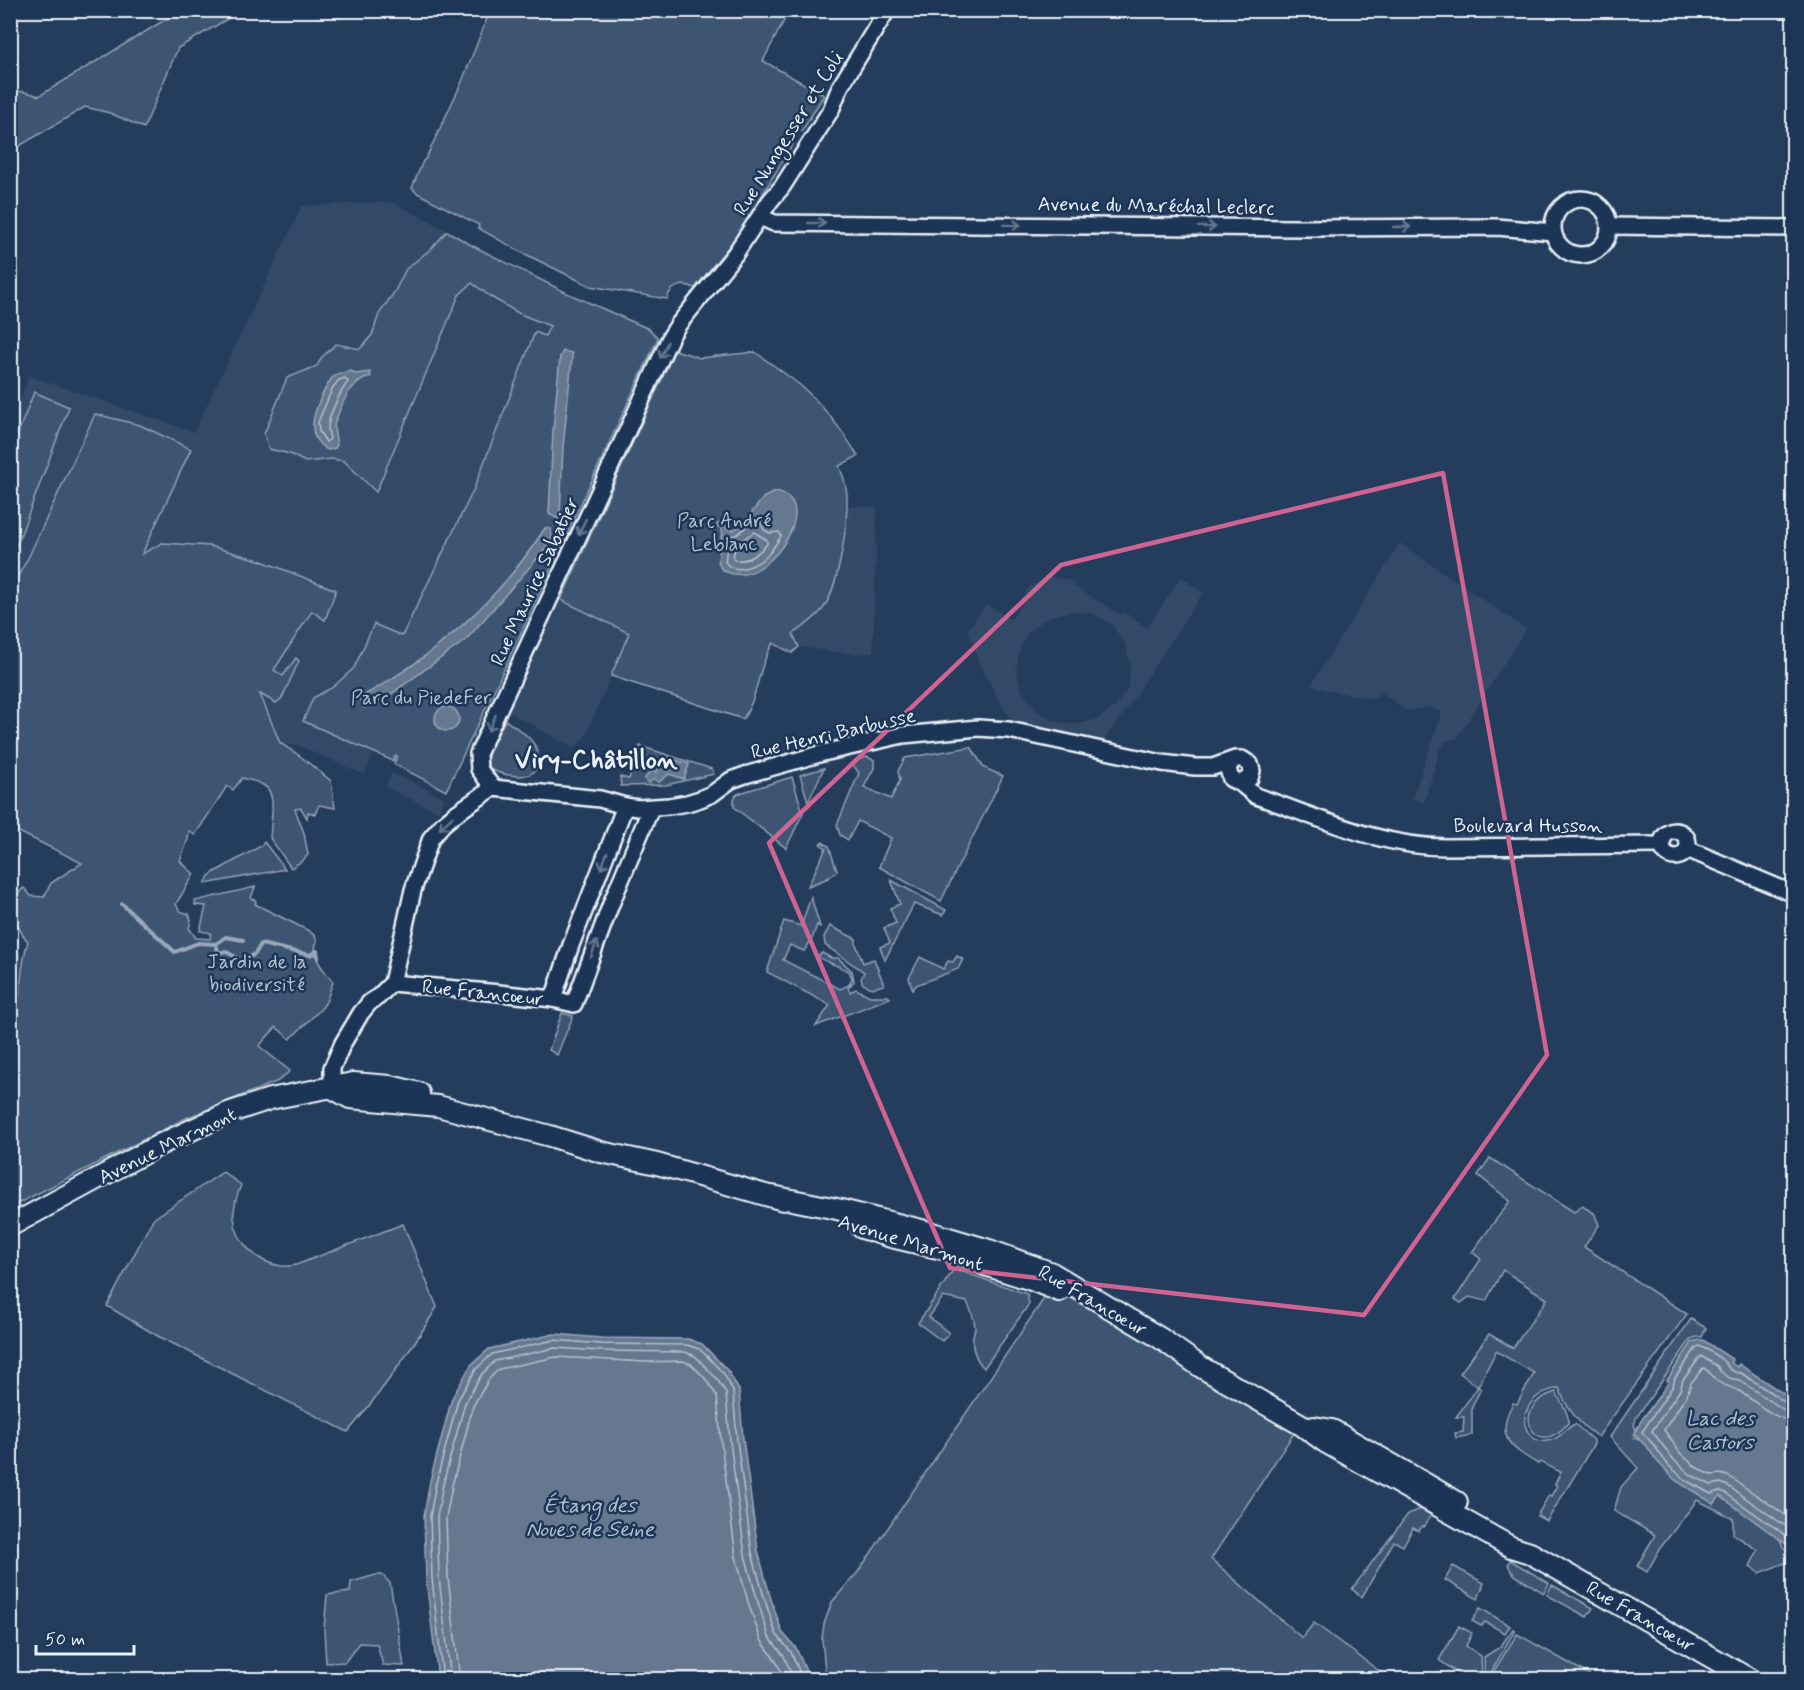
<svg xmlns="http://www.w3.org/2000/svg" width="1804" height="1690" viewBox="0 0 1804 1690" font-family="Mynerve,sans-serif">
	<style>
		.built { fill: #334a68; fill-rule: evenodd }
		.green { fill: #3e5472; stroke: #93a2b5; stroke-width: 1.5 }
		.water { fill: #657890; stroke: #99a8ba; stroke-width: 1.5 }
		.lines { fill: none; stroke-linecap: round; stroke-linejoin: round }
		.shore { stroke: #b4c1ce; stroke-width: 1.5 }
		.stream { stroke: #99a8ba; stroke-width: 4 }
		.tertiary-casing { stroke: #e8f1f8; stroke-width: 20 }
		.primary-casing { stroke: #e8f1f8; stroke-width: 24 }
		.tertiary { stroke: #1d3557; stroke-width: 15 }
		.primary { stroke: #1d3557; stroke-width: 20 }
		.oneway { stroke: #64778f }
		.marked { fill: none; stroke: #cf6492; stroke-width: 4.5; stroke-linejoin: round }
		.labels { text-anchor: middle; stroke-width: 5; stroke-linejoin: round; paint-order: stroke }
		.street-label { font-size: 20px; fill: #e8f1f8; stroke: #1d3557 }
		.park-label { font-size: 20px; fill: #b5c2d0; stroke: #1d3557 }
		.water-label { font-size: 21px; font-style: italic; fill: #b4c1ce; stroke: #1d3557 }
		.district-label { font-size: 26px; font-weight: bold; fill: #e8f1f8; stroke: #1d3557 }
	</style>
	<rect width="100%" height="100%" fill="#253d5d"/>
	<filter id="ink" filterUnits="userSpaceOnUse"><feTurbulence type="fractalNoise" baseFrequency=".0167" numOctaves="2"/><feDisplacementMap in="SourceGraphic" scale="12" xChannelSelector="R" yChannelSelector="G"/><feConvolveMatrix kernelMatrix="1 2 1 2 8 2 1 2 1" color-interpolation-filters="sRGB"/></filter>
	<g filter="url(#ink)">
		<g class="built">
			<path d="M391,202l41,20 39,23 98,49 -167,343 -76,53 -22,28 70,36 -10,21 -66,-30 -24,-1 -236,-145 -27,-15 -1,-160 19,-48 165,56 108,-226z"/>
			<path d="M848,506l29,1 -4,146 -21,1 -53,-7 -6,-13 29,-24 13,-28 5,-20z"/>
			<path d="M1400,543l126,86 -69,109 -10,2 -7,9 -16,54 -12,-4 30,-87 -15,-5 -20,4 -27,-20 -5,8 -45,-8 -19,-6z"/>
			<path d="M1050,577l10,1 15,5 -1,3 47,29 3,-3 23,16 34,-51 22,16 -77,117 -28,38 -69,-14 -14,-10 -9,-12 -26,-47 -12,-36 18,-25 25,16 15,-23 -2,-3 3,-4 10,-8zM1072,611l22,3 18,11 14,20 4,22 -2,21 -13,19 -19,13 -22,5 -21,-4 -18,-12 -13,-17 -6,-22 4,-23 10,-17 20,-14z"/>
			<path d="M561,600l68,33 -43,102 -11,14 -71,-40 36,-76z"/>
			<path d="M392,773l53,25 -7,14 -53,-25z"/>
		</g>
		<g class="green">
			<path d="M181,10l60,1 -63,37 -34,80 -34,-15 -25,-6 -74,44v-56c8,-7 18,-2 28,1z"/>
			<path d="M490,11h299l-26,50 61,34 -22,36 -5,1 -4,12 -55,91 -43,53c-12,-6 -25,-2 -28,11l-77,-13 -71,-35 -41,-23 1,-3 -62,-32 -5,-5 11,-27 3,-3 35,-74z"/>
			<path d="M447,231l24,14 98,49 80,35 9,9 -167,359 -45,94 -52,-27 3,-8h-2l-2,5 -90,-40 10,-23 20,-11 21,-19 20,-44 28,12 71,-145 62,-159 10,4 5,-10 -30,-12 -29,-17 -19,-14 -13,12 -83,197 -32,-31 -12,-2 -27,3 -15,-8 -21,-5 -5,-15 23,-56 30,-12 5,-9 14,-13 24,5 12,-14 7,-21 16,-23 11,-22 26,-21z"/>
			<path d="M675,350l25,8 55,-6c15,11 31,22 46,34 23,20 41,44 57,70l-19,10c6,13 9,27 8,41 -1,26 -9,83 -25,103 -8,10 -19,17 -29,24l6,13 -7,6 -19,-10c-16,25 -14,53 -30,76l-132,-43 18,-43 -68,-33z"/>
			<path d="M34,392l35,15 -58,153v-109z"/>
			<path d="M95,414l45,11 51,24 -49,105 20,-11 48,3 49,14 77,30 -11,30 -13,-9 -38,59 9,6 13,-18 3,3 -17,37 -6,5 -16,-9 20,49 20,13 31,25 4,27 -16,-3 -4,9 -7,-2 -1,6 -6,-10 -6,1 9,24 4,22 -6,6 -11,7 -21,-30c1,-8 1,-16 2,-25 2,-27 -6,-29 -30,-35l-9,12 -6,-4 -32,49 -6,-4 -1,8 -8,22 14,13 -18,30 4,7 9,3 2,6 -2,8 7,10 14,1 1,-6 -11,-2 6,-25 -11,-1v-4l60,-14 -4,11 5,3 -1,3 54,27 6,5 2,5c-7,16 7,29 16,41l-7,20 -5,7 -31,30 -14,-12 -17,19 31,25 -12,10 -92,37 -175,89v-174c12,-31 7,-62 17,-92 -9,-7 -9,-19 -17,-27 0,-8 5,-21 13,-26l7,8 13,1 7,-14 31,-20 -71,-35v-239l18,-33z"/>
			<path d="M505,720c14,9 36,22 33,41 -1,5 -1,9 -6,12 -9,6 -42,2 -45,-10 -2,-10 14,-33 18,-43z"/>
			<path d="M640,746l72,23 2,5 -48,11 -45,1 -1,-9 9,2z"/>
			<path d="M971,747l13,21 19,8 -62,125 -62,-34 12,-29 -33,-17 -10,19 -8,-5 -3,-10 22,-52 -6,-8 4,-5 10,-3 7,3v8l-10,19 27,12 9,-19 -2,-9 7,-13z"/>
			<path d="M824,768l-16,34 -8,-27z"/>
			<path d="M792,777l11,36 -17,35 -52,-41v-8l2,-4 4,-2z"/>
			<path d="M264,842l21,27 -80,15 4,-8 6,-4 46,-26z"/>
			<path d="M822,842l7,4 8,25 -9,7 -20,8 18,-38 -6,-4z"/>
			<path d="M891,880l55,30 -3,5 -29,-11 -29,56 -5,-13 10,-4 -6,-15 12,-5 -6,-15 10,-4z"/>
			<path d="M811,897l9,30 -3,-2 -5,14 -8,12 -14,-6 -7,15 57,29 9,-4 3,-7 -3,-7 -32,-14 5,-4 9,5h7l14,13 2,10 -6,7 2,4 6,-3 14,7h18l2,2 -74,28 14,-21 -63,-33 17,-51 17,5z"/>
			<path d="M830,926l26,13v5l7,19 11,-4 10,26 -12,3 -9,-4 -2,-5 3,-7 -39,-27 -1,-8z"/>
			<path d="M11,935c14,18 7,54 0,75z"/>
			<path d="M957,956l6,3 -5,10 -42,16 -3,5 -4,-12 11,-21 23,12 5,-8 5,1z"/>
			<path d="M562,1013l11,3 -16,39 -8,-5z"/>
			<path d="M1490,1158l84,54 8,-6 12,7 5,12 -15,22 103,67 -89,123c-18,-12 -32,-29 -39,-49 -12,2 -25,8 -31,20 -9,15 1,35 19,33 13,-1 18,-13 28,-17l19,17v3l-47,77 -10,-5 12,-21 2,1 6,-10 -2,-2 6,-12 -21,-10 -2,2c-27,-16 -44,-27 -25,-61l4,1 17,-31 -38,-22 -18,36 3,2 -9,17v29l-16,3 -1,-5 8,-1 1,-15h-8l22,-30 -18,-14 29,-39 24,14 34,-49 -44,-29 -17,31 -17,-4 -8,6 -6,-4 26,-40 -9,-7 38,-51 -32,-26z"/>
			<path d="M223,1172l18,13c-4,10 -8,21 -7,33 2,24 23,45 47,48 5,1 10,0 15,-1l107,-41 34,83c-26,44 -57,86 -89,125l-192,-97 -49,-29 46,-87z"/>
			<path d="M954,1269l73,25 2,10 -45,64c-8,-8 -13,-20 -11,-32 1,-6 2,-3 2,-10 -1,-8 -4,-16 -8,-24l-24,-5 -14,20 20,16 -7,8 -24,-18z"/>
			<path d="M1050,1286l250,138 -89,135 91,79 12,-15 76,56 -557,1 -8,-10 -3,-31 2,-15 8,-22 26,-30 183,-269z"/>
			<path d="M1691,1319l15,9 -4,9h-5l-6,2 -55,79 -2,7 2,5 -2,8 18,7 126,89 5,13 10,7v12l-6,-4 -27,11 -10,-7 8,-16 -25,-16v-16l-36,-18 -36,47 -14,25 -10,-6 18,-31 -41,-24 7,-24 17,-19 -28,-31z"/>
			<path d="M1556,1392c4,9 14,22 12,31 -33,41 -62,-18 -12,-31z"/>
			<path d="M1421,1509l10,6 -7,12 -2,-1 -3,5 -6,-3 -10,18 -9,-5 -32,56 -10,-8 56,-75z"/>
			<path d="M1510,1560l39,23 -5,10 -28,-17 -5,-5 -3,-7z"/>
			<path d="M1453,1566l31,17 -6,16 -33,-19z"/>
			<path d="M376,1575h6l8,8 14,83 -21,-1 -6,-21 -18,-1 -14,19 -19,1 -2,-34 3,-34 23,-3 1,-10z"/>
			<path d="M1552,1585l41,23 -6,9 -40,-22z"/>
			<path d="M1480,1608l30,18 -5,7 -20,-11 -4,4 -9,-5z"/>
			<path d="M1459,1626l13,7 -6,13 15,10 1,23h-16l-27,-19z"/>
			<path d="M1513,1629l2,1 -28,49h-2l-1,-22 16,-10z"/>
			<path d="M1517,1634l80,45h-108z"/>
		</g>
		<g class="water">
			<path d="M563,351l9,2v5l-9,89 -3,68 -2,4 -9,-5 4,-83 7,-74z"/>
			<path d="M351,371l5,3 14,-2 1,4c-24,9 -27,24 -36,46l-1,6 3,17 -2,3 -7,2c-29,-15 -9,-51 3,-71l6,-5z"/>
			<path d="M775,492c48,6 -1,89 -41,82 -5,-1 -10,-2 -13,-6 -7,-9 2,-22 0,-32l2,-1 -2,-8h-3l-1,-2 2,-2h6l2,6 7,1 11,-9 19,-24z"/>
			<path d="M545,528l6,1 1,11 -10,13 -76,87 -75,54 -27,14 -5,-10c73,-39 142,-100 186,-170z"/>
			<circle cx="447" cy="719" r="12"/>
			<path d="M666,757l23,7 -5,15 -15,-5 -10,8 -5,-3 -5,4 -3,-1 -1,-4 6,-7 5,1 4,-6 4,-2z"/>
			<path d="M554,1334l47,4 87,1 14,5 26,27 11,19 4,49 15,112 12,45 12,36 14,16 13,30 3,1h-374l-12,-100 -2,-63 6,-35 22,-83 19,-33 18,-16z"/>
			<path d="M1698,1340h5l29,19 -1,4 6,4 2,-3 54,36v149l-73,-53 -6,8 -39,-24 -18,-19 -9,-13 -14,-14 7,-13 28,-39 -2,-2 25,-38z"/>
		</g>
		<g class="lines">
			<g class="shore">
				<path d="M345,378l3,4c-7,8 -21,36 -20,47 0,3 2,8 2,10l-4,3 -7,-11 -1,-9 15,-35 6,-7z"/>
				<path d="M756,518l3,1 5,11 6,3 9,-1 2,4c-5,8 -10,17 -18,23 -10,8 -31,16 -38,2l4,-24 9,-3z"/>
				<path d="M754,532l13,8v4c-9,10 -19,18 -33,16l-1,-3 3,-13z"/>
				<path d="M1794,1405l-6,-1 -47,-31c-14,-1 -12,-8 -20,-14 -6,-5 -14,-10 -22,-13l-3,2 -21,30 -2,8 -31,46 11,12 16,22 18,15 24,13 8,-3 5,1 70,49"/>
				<path d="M1794,1412l-10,-2 -45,-30 -10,-2 -8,-6 -4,-6 -16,-10 -18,24 -3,10 -28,41 22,29 17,15 20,10 10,-2 7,3 66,46"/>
				<path d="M1794,1421c-20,-1 -39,-20 -55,-30 -7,-4 -15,-5 -22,-10 -5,-5 -7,-10 -14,-13l-12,15 -4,12 -23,35 17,24 15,13 15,8 10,-1 9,3 64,44"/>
				<path d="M443,1680l-11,-102 -2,-62 6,-33 22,-83 18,-31 16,-15 62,-14 47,4 86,1 12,4 8,7 17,18 9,17 4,49 15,113 12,44 12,37 15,18 12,28"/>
				<path d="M451,1680l-12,-102 -2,-61 6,-33 22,-81 17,-29 13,-13 60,-13 46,3 84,1 10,4 6,6 16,17 9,14 4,48 15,114 12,44 12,38 15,19 10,24"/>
				<path d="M460,1680l-12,-103 -2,-59 6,-32 21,-80 16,-27 10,-10 57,-12 89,5 38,-1 8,3 13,13 13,19 4,46 15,115 12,45 13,38 15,21 9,19"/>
			</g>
			<g class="stream">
				<path d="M122,904l53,48 23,-9 18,1 2,7 2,2 5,-2 14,8"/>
				<path d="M216,944l10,-7 17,3"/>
				<path d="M246,959l9,-5 6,-10 49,11 7,-4 1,7"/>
			</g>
			<g class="tertiary-casing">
				<g id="tertiary">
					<circle cx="1581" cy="227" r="28"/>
					<path d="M760,217l14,6 528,5 195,-1 56,5"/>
					<path d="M1609,226l185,2"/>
					<path d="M1240,783l16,13c62,21 124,51 190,51l216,-2"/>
					<path d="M493,788l-14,-19 -1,-15 193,-418 7,-11 57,-71 35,-53 12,-14 49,-77 9,-23 47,-77"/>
					<path d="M493,788l107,11 25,7 13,2 31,-2 18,-3 13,-4 12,-5 19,-14 14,-5 78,-22 80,-18 75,-7 31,2 153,33 33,4h18l22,-8h7l8,5 2,7 -2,7 -10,5 -9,-4 -3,-10 4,-8"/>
					<circle cx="1675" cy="844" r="13"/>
					<path d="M1687,849l107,45"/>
					<path d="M392,983l107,10 54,6 21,5 37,-100 40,-96"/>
					<path d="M553,999l18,-54 54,-139"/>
					<path d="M332,1088v-20l11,-25 18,-30 9,-11 8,-5 14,-14 21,-93 18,-52 12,-14 12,-10 38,-26"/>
				</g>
			</g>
			<g class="primary-casing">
				<g id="primary">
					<path d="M332,1088l18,10 88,8 112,30 51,16 56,12 126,36"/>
					<path d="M772,1196l65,13 92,23 60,18 63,23 108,65 41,29 99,57 25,18 186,105 19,6 221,127"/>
					<path d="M10,1226l151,-82 67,-31 42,-14 83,-16 37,3 29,7"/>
					<path d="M862,1228l29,9 64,15 30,13 44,14 30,12"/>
					<path d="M1314,1427l18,3 125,72"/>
				</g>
			</g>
			<use href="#tertiary" class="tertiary"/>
			<use href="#primary" class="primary"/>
		</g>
		<defs><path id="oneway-shaft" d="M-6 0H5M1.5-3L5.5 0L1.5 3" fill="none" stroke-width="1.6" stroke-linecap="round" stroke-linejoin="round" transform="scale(1.5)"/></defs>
		<g class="oneway">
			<use href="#oneway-shaft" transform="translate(817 223)"/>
			<use href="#oneway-shaft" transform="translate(1012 225) rotate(1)"/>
			<use href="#oneway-shaft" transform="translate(1207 227) rotate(1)"/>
			<use href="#oneway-shaft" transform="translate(1402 227)"/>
			<use href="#oneway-shaft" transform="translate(664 350) rotate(115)"/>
			<use href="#oneway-shaft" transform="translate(582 527) rotate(115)"/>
			<use href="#oneway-shaft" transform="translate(492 723) rotate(114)"/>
			<use href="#oneway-shaft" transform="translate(446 823) rotate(136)"/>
			<use href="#oneway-shaft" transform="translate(604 861) rotate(111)"/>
			<use href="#oneway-shaft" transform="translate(594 949) rotate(-70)"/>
		</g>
	</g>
	<path class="marked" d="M1443,473l104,582 -183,260 -414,-47 -181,-425 292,-278z"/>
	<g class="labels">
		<g class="street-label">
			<text transform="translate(788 133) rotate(-58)" y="7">Rue Nungesser et Coli</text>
			<text transform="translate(1156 205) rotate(1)" y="7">Avenue du Maréchal Leclerc</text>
			<text transform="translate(534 581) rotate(-65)" y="7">Rue Maurice Sabatier</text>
			<text transform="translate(833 733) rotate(-13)" y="7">Rue Henri Barbusse</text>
			<text x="1528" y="832">Boulevard Husson</text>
			<text transform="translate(483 992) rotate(6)" y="7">Rue Francœur</text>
			<text transform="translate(167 1145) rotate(-26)" y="7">Avenue Marmont</text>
			<text transform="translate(911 1242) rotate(17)" y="7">Avenue Marmont</text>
			<text transform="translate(1093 1300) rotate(30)" y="7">Rue Francœur</text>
			<text transform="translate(1641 1616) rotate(30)" y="7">Rue Francœur</text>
		</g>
		<g class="park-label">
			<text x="724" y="527">Parc André<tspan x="724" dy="23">Leblanc</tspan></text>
			<text x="421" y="704">Parc du PiedeFer</text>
			<text x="257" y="968">Jardin de la<tspan x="257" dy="23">biodiversité</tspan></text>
		</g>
		<g class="water-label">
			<text x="1720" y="1425">Lac des<tspan x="1720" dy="24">Castors</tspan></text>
			<text x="590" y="1512">Étang des<tspan x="590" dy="24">Noues de Seine</tspan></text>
		</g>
		<g class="district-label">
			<text x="596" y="768">Viry-Châtillon</text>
		</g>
	</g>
	<rect width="1804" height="1690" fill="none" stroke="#1d3557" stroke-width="36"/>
	<rect x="18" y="18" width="1768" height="1654" fill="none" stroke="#e8f1f8" stroke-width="2" filter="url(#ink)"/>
	<path d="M36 1645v9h98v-9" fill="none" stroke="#e8f1f8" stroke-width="3"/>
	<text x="45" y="1645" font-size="18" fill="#e8f1f8" stroke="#1d3557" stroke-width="4.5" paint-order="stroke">50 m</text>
</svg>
